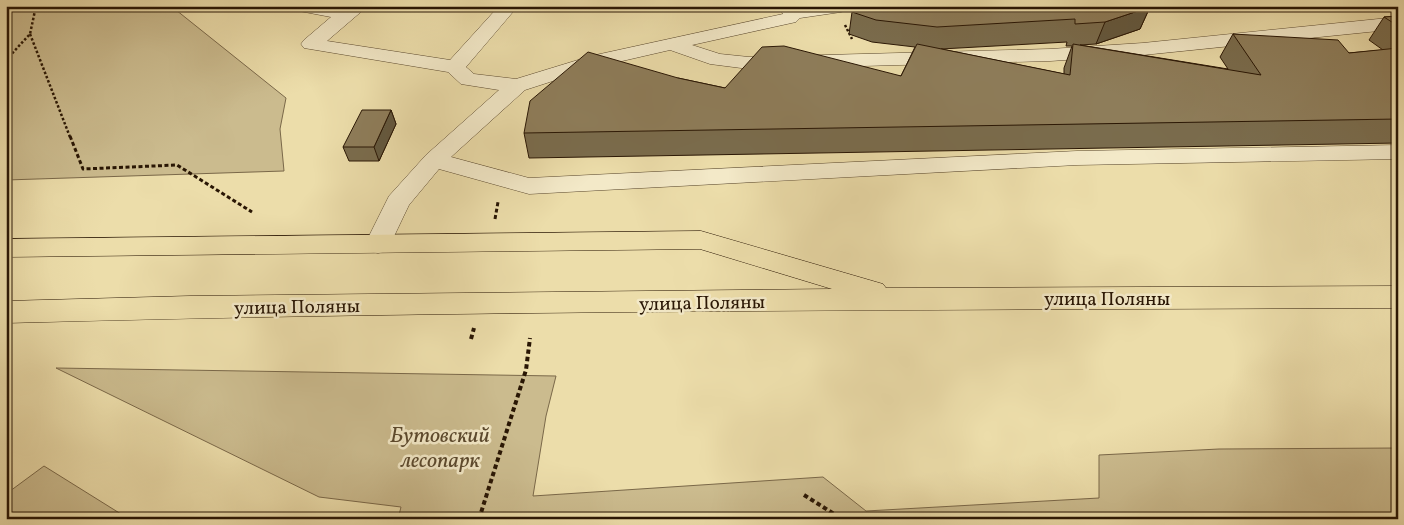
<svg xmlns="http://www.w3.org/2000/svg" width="1404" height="525" viewBox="0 0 1404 525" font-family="Vollkorn,serif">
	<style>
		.green { fill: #cbbb8e; stroke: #7a6849 }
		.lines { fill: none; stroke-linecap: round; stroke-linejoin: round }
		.minor-casing { stroke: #5a482e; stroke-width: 1 }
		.major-casing { stroke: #291604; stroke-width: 1 }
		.path-far2 { stroke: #291604; stroke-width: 2.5; stroke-dasharray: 2.5 2; stroke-linecap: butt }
		.path-far1 { stroke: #291604; stroke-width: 3; stroke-dasharray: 4 2.5; stroke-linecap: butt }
		.path { stroke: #291604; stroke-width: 4; stroke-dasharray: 4.5 3; stroke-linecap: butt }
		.minor { fill: #f3e9c8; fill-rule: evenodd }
		.major { fill: #ecddaa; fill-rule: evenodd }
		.wall { fill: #7a6c4d; stroke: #291604; fill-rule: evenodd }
		.shaded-wall { fill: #63583f; stroke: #291604 }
		.building { fill: #8e7d5a; stroke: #291604 }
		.labels { text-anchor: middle; stroke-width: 5; stroke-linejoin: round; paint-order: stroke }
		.street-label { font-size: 19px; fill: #291604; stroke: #f3e9c8 }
		.near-park-label { font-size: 22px; font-style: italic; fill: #5a482d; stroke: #f3e9c8 }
	</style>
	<rect width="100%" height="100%" fill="#ecddaa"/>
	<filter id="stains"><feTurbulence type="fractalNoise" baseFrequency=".004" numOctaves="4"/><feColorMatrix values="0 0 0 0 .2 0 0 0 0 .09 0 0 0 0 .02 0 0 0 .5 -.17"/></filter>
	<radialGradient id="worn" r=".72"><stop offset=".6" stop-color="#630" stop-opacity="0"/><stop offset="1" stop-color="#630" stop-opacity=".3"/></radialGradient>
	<g class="green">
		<path d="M6,6h165l115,92 -6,31 4,42 -278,9z"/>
		<path d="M56,368l500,8 -10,40 -13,80 290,-19 43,34 233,-13v-43l120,-6 179,-1v71h-1000l3,-12 -82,-10z"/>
		<path d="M44,466l85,53h-123v-25z"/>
	</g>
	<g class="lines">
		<g class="minor-casing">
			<path id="minor" d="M292,6h72l-2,5 -35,30 123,19 49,-54h19l-52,61 8,7 42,5 75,-23 192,-42 -5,-8h72l-2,4 -7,2 -41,6 -4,4 -104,23 28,9 29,3 301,-8 93,-6 255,-26v12l-255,26 -93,6 -301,8 -39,-5 -40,-14 -74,17 -71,23 -74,67 78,21 548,-27 321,-6v14l-321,6 -548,29 -90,-25 -30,36 -22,46 -9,2 -9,-2 -4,-7 24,-48 37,-41 73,-65 -38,-6 -13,-12 -144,-24 -3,-4 3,-4 27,-23 -37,-7z"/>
		</g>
		<g class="major-casing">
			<path id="major" d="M701,231l182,53 3,4 512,-2v22c-464,2 -928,2 -1392,15v-22l184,-5 642,-7 -132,-40 -694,8v-18z"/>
		</g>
		<g class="path-far2">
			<path d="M845,25l7,14"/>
			<path d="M30,34l40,103"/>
			<path d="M6,60l24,-26 6,-28"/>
		</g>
		<g class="path-far1">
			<path d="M70,136l13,33 94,-4 75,47"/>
			<path d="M495,219l3,-17"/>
		</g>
		<g class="path">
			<path d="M471,339l3,-11"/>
			<path d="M804,495l38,24"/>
			<path d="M479,519l47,-149 4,-32"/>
			<path d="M1012,519l16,-2 3,2"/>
		</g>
		<use href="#minor" class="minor"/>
		<use href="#major" class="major"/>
	</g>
	<g class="wall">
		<path d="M1150,7l-10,22 -44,15 -16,1 148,24 -8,-12 13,-23 116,19 34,-3 -14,-10 15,-23 14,-1v127l-869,15 -5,-25 154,-55 47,10 176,-12 14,-29 -43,-5 -23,-8 3,-22zM1067,42l-1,4h6l-8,22v6l-123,-25z"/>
		<path d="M391,110l5,14 -17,37h-30l-6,-14z"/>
	</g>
	<g class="shaded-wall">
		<path d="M1150,7l-10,22 -44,15 9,-22z"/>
		<path d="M391,110l5,14 -17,37 -5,-14z"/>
	</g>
	<g class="building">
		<path d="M861,6h287l2,1 -45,15 -30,2v-5l-138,8 -61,-7 -24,-8z"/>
		<path d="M1398,16v10l-14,-9z"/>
		<path d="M1233,34l105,6 11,13 49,-5v71l-874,14 6,-32 58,-49 90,26 47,10 37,-41 22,-1 117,30 16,-32 153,31 3,-31 188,31z"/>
		<path d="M362,110h29l-17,37h-31z"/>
	</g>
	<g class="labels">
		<g class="street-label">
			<text x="1107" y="305">улица Поляны</text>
			<text transform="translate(702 302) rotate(-1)" y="7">улица Поляны</text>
			<text transform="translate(297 306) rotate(-1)" y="7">улица Поляны</text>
		</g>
		<g class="near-park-label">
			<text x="440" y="442">Бутовский<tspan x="440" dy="25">лесопарк</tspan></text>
		</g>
	</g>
	<rect width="1404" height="525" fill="none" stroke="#ecddaa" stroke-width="25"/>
	<rect x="8" y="8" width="1389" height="510" fill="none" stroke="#291604" stroke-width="2.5"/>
	<rect x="12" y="12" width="1379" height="500" fill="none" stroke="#291604"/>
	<rect width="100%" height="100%" filter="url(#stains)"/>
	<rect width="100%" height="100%" fill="url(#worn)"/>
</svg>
